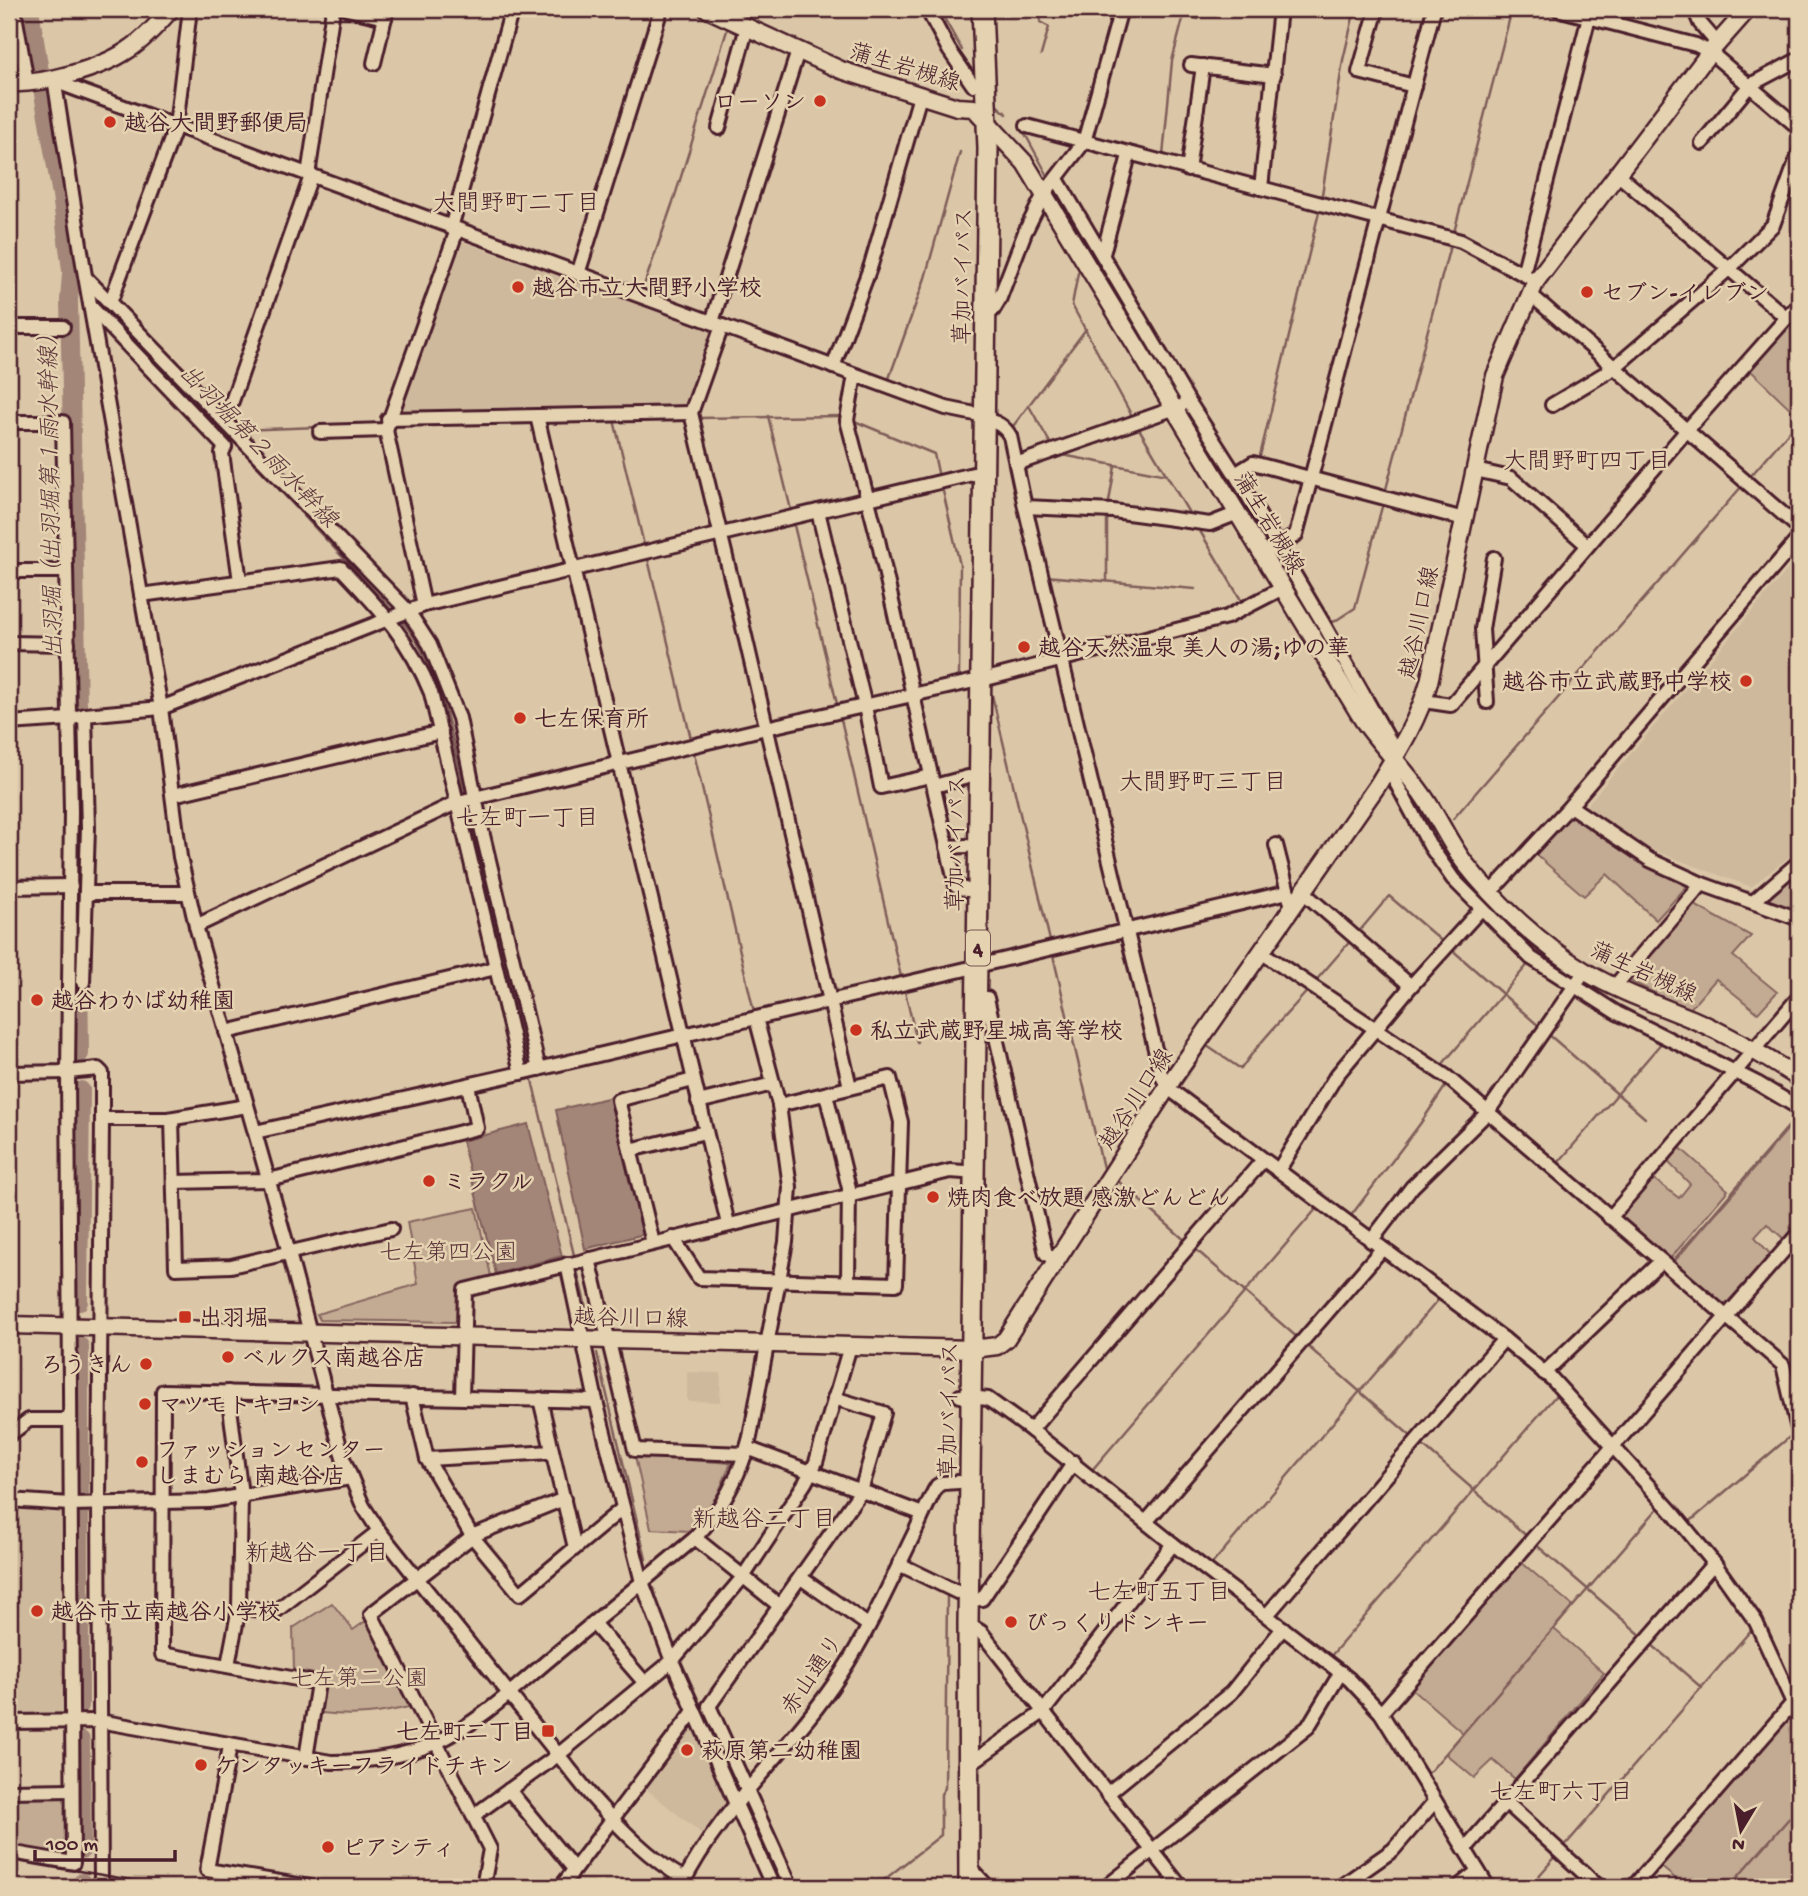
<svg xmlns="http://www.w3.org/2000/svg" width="1808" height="1896" viewBox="0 0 1808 1896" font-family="'Gochi Hand','Klee One',sans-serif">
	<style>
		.built { fill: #cfb99d }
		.green { fill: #c3ab93; stroke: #86655f; stroke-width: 2 }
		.water { fill: #a38678; stroke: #7f5d59; stroke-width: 2 }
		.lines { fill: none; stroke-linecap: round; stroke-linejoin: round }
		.stream { stroke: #7f5d59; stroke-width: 2.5 }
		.river { stroke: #a38678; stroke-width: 18 }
		.minor-casing { stroke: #4a1f2b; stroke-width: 18 }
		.major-casing { stroke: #4a1f2b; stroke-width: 21 }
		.highway-casing { stroke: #4a1f2b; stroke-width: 24 }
		.minor { stroke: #e4d2b0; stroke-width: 12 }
		.major { stroke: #e4d2b0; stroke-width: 16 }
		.highway { stroke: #e4d2b0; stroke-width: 19 }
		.rail { stroke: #4a1f2b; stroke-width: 2.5 }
		.poi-dot { fill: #c8321e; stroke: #e4d2b0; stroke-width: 2.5 }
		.labels { text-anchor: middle; stroke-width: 5; stroke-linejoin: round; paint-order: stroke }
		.shield { fill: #e4d2b0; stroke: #785553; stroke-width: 2 }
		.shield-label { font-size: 21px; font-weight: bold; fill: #4a1f2b }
		.street-label { font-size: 23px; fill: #4a1f2b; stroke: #e4d2b0 }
		.poi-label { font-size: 23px; font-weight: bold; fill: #4a1f2b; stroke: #e4d2b0; text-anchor: start }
		.park-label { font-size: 23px; fill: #5c343b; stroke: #e4d2b0 }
		.neighbourhood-label { font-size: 24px; fill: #4a1f2b; stroke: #e4d2b0 }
		.water-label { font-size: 24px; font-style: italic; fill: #60393e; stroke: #e4d2b0 }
	</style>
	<rect width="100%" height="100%" fill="#dbc7a8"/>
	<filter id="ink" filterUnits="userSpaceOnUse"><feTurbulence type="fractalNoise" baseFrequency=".0143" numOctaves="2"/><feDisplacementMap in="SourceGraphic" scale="14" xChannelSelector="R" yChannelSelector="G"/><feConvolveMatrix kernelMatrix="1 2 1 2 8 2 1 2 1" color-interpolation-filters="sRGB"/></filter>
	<g filter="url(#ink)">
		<g class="built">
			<path d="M463,242l253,90 -27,80 -290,3z"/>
			<path d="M1799,556v293l-48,38 -104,-39 -61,-42z"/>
			<path d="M687,1372l34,1 -1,29 -33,-1z"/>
			<path d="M9,1506l51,3 4,4 1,197 -4,3 -52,1z"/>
			<path d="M694,1716l34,84 -26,34 -61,-49z"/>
		</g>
		<g class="green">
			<path d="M1799,312v105l-50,-48z"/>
			<path d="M1571,810l113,68 4,7 -32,35 -49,-46 -23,22 -50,-43z"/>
			<path d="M1799,872v42l-34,-12z"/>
			<path d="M1691,903l60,33 -18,20 44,36 -19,21 -42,-34 -27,31 -63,-31z"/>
			<path d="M1799,1116v105l-15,18 -17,-15 -12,13 16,18 -47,51 -50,-44z"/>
			<path d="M1677,1145l51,45 -58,69 -52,-44 33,-38 28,21 11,-14 -24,-24z"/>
			<path d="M476,1208l15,68 -33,10 -1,36 -137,-2 -3,-6 101,-30 -11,-62z"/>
			<path d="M635,1456l96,7 -14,33 -28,35 -38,-2z"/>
			<path d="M1521,1562l52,44 -19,23 50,44 -89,106 -22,-19 -19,18 -28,-24 17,-21 -52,-45z"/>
			<path d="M332,1603l21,27 17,-12 43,88c-34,8 -57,11 -92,7l4,-32 -31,-9 -1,-44z"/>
			<path d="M1789,1716l10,22v149h-113l-26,-21z"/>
			<path d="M9,1795h53l5,6v49l-7,6 -51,-9z"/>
		</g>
		<g class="water">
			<path d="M612,1097l32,137 -59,15 -29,-139z"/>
			<path d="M528,1124l34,132 -66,18 -34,-133z"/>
		</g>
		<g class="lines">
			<g class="stream">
				<path d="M940,11l22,39"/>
				<path d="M1041,55l8,-28 -9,-5 3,-13"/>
				<path d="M996,105l11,9"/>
				<path d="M1024,132l24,44"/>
				<path d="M1163,156l9,-95 12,-46 14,4 3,-10"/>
				<path d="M1056,190l8,12"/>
				<path d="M1321,201l22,-141 12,-51"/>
				<path d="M1453,236l59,-227"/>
				<path d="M1099,262l80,137"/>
				<path d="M1078,273l-6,32 61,113"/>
				<path d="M71,274l9,9"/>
				<path d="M641,294l33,-95 55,-175"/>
				<path d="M100,303l144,149 149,159"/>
				<path d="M887,384l38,-106 35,-126"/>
				<path d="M1029,406l23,40"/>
				<path d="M1187,413l78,130"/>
				<path d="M768,416l24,98"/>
				<path d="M696,418l147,-2"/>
				<path d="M614,420l31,129"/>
				<path d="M852,420l82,34 5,23"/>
				<path d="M542,422l42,-1"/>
				<path d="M391,426l144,-4"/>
				<path d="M1138,427l54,91"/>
				<path d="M1011,429l75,-100"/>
				<path d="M238,430l80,-3"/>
				<path d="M1057,454l110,21"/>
				<path d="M1259,460l61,-252"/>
				<path d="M1749,478l50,-58"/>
				<path d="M942,487l18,78 -1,113 2,2"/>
				<path d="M1385,493l66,-251"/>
				<path d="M1108,508l7,-42"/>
				<path d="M793,521l45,187"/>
				<path d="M1197,526l47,79"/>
				<path d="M647,555l45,188"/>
				<path d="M1274,557l39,65"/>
				<path d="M1045,576l150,13"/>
				<path d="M1107,581v-66"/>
				<path d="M400,619c41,45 52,119 65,177"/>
				<path d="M1329,625l26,-17 28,-105"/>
				<path d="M989,694l3,1 59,250"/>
				<path d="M840,715l62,266"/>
				<path d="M693,749l61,263"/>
				<path d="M1409,789c23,41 44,78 78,111"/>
				<path d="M467,805l61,257"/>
				<path d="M1453,819l289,-333"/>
				<path d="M1511,925l27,27 35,25"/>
				<path d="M1357,934l32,-38 56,48"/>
				<path d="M1450,948l90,79"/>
				<path d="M1052,951l51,217 3,3"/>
				<path d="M1313,984l39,-45"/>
				<path d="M904,987l13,55"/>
				<path d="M1595,992l56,30 78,38"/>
				<path d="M1547,1033l98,85"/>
				<path d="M1441,1066l89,-104"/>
				<path d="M1749,1070l50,30"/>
				<path d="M531,1076l43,179"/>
				<path d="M1177,1090l30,-44 34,23c19,-29 45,-53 68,-80"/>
				<path d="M1558,1163l105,-122"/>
				<path d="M1117,1180l71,63"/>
				<path d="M1350,1217l70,-93 27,-40"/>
				<path d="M1193,1247l106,92"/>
				<path d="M1671,1263l128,-149"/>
				<path d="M576,1266l14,58"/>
				<path d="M1304,1343l109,95"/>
				<path d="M597,1353l49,206"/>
				<path d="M1421,1444l108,94"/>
				<path d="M1092,1470l225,-262"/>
				<path d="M1686,1525l107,-91"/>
				<path d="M1534,1543l109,94"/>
				<path d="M1212,1564l227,-265"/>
				<path d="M654,1588l5,21 14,34"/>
				<path d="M1651,1644l51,44"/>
				<path d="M1330,1657l227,-263"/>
				<path d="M681,1661l55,124"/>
				<path d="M1426,1776l233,-269"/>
				<path d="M746,1807l36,80"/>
				<path d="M1562,1849l190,-220"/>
				<path d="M875,1887l66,-52v-41l4,-6 2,-192"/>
				<path d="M1529,1887l29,-33"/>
				<path d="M1729,1887l70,-80"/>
			</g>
			<g class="river">
				<path d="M30,9l10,62"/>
				<path d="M43,94l18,101 10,75"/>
				<path d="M71,274l-2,26 9,406"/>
				<path d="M78,725l2,186"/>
				<path d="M79,963l1,91"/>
				<path d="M79,1302l2,-212"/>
				<path d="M80,1346v150"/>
				<path d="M80,1508v198"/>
				<path d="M81,1740l1,110"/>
				<path d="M82,1887v-5"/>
			</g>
			<g class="minor-casing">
				<g id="minor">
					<path d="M14,9l13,73"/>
					<path d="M347,9l38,9"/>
					<path d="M927,9l22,41 24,35"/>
					<path d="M1377,9l-18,63 55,14"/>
					<path d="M1557,9l139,36 14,7 89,76"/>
					<path d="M1694,9l6,14 17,20"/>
					<path d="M374,63l13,-54"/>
					<path d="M1191,65l83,10"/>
					<path d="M56,77l6,7 16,6 868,318 29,6"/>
					<path d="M54,78l30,192 77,438 19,149 16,69 89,312 58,220 20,48 16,25 213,266c27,30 57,62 93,82"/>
					<path d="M1027,126l434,115 75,40"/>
					<path d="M719,128l28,-101"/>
					<path d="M1702,143l48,-58 49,-26"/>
					<path d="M1188,170l15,-104"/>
					<path d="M1616,173l171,145"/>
					<path d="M308,175l25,-166"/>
					<path d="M1057,179l132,223 46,72 88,149 74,131"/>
					<path d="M1261,188l19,-179"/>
					<path d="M451,228l61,-219"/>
					<path d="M1103,254l26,-99"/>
					<path d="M578,274l83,-265"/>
					<path d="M1523,274l68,-265"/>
					<path d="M87,279l321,332 22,34 29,73 23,113 57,238"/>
					<path d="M1530,294l269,234"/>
					<path d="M110,303l66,-177 14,-117"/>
					<path d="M92,308l133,139 -3,6 18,128"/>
					<path d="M987,310h6l6,-10 26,-68 19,-38 40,-52 37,-133"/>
					<path d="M712,322l86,-271"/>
					<path d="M722,326l-31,87 52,214 107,460"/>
					<path d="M9,327h54"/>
					<path d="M833,367l38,-102 49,-169"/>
					<path d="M855,375l-8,45 30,115 79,351 11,4"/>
					<path d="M1552,405l62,-37 116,-100 43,-43 26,-72"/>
					<path d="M537,416l191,808"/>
					<path d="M388,419l303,-6"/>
					<path d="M985,420c11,1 20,7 25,16l15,71 136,567 7,14 336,251 48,40 122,135 40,49 42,59 43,94"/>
					<path d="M225,421l86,-245"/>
					<path d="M9,422h54l8,389 -3,261 5,791 -64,-11"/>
					<path d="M320,432l66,-2"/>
					<path d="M1016,464l165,-58"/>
					<path d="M1475,470l36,8 76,67"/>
					<path d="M1235,474l18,-11 211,56"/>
					<path d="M1025,507l88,4 97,13 28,-11"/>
					<path d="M818,511l47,195 16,81 50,-11"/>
					<path d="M1271,550l25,-15 138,-526"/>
					<path d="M9,571h57"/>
					<path d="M141,595l200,-27c40,42 68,71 90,125l90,380"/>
					<path d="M424,605l-38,-175 71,-200"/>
					<path d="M9,643l59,1"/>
					<path d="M982,680l245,-63 56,-29"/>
					<path d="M1424,701l27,4 237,-276 111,-125"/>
					<path d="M1487,702l-5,-73 12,-71"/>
					<path d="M9,723l60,-4 16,-4 76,-7 263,-103 549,-131"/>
					<path d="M1388,768l42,78 23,33 78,79 86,55 140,70 42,25"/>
					<path d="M934,786l34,-9"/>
					<path d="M173,795l268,-63"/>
					<path d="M1570,806l80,54 52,24 97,35"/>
					<path d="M1276,845l14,55"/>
					<path d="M947,847l20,-1"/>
					<path d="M9,887l62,-1"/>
					<path d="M1303,892l108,94"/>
					<path d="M87,893h101"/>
					<path d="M1490,893l80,-87 229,-268"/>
					<path d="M1753,902l46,-40"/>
					<path d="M196,926l262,-124 308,-74 204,-46"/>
					<path d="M1261,952l186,125 336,288 16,69"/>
					<path d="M977,966l311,-74"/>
					<path d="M83,982l5,-154 -3,-113"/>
					<path d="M1614,987l88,-103"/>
					<path d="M978,999l9,-1 59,256 11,7"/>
					<path d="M226,1032l270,-64"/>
					<path d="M9,1073l59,-1 30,-3 4,4v46"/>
					<path d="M826,1094l23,94 -1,94"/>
					<path d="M698,1102l75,-18"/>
					<path d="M172,1119l4,149 55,-2 160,-37"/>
					<path d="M255,1132l266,-59 445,-104"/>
					<path d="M630,1150l75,-18"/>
					<path d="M1278,1171l58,-95 75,-90 70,-77"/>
					<path d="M174,1182l95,-2 208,-52 -9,-43"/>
					<path d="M1610,1218l189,-221"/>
					<path d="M673,1238l26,40 197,6 5,-162 -11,-44 -111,27"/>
					<path d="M1371,1241l41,-54 75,-74 98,-142"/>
					<path d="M653,1243l-35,-143 75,-20"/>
					<path d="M589,1259l46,191 111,4"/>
					<path d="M567,1264l29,137 46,181 30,79 101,226"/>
					<path d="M1544,1373l117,-112"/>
					<path d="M412,1396l15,63 45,77 48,58 103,-86"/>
					<path d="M960,1396l28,3 43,31 142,114 176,135 32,34 107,174"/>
					<path d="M462,1397l3,-107 485,-119 14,1"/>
					<path d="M540,1399l35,149"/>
					<path d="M1031,1430l232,-270"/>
					<path d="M9,1435l20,-15h41"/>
					<path d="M747,1448l176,66"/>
					<path d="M427,1459l125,-7"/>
					<path d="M9,1500l61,4 139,-3 142,-23"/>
					<path d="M1146,1522l236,-273"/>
					<path d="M695,1538l85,68"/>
					<path d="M899,1564l58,28"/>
					<path d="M801,1578l67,47"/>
					<path d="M969,1600l13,-1 92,-137"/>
					<path d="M239,1608l37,3 103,-80"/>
					<path d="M1267,1615l237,-276"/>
					<path d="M593,1623l52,60"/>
					<path d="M968,1624l13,8 200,255"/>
					<path d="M228,1665l11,-57 2,-113 -13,-103"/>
					<path d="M1381,1713l418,-480"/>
					<path d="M9,1722l90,-1 232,41c36,0 71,-5 104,-19 43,-19 80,-55 116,-85 48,-40 96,-80 144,-120 27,-29 45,-61 55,-101l36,-195 4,-55 -11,-82 -23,-87"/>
					<path d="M230,1746l-23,124 103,17"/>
					<path d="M306,1758l12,-75 -156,-29 1,-263 433,10"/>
					<path d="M967,1766l76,-54 130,-168"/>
					<path d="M509,1790l65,79"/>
					<path d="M9,1791l63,-1"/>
					<path d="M1107,1794l124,-101 52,-65"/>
					<path d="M1507,1803l92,84"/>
					<path d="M473,1816l85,-61 114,-94 71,-84 62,-94 11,-21 34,-116"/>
					<path d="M1465,1849l249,-286"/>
					<path d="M968,1871l7,2 13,14"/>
					<path d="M101,1887l-2,-386 3,-382h66l79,-13"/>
					<path d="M483,1887l7,-38 -119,-235 103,-79 90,-36"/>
					<path d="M561,1887l133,-176"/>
					<path d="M681,1887c39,-80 111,-138 159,-212 29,-44 51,-94 74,-141 8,-16 14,-33 23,-48l5,-3 17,-1"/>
					<path d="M791,1887l-82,-181 152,-215 23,-78 -50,-15"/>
					<path d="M1106,1887l202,-160 33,-55"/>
					<path d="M1340,1887l53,-37 42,-49"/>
					<path d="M1458,1887l20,-16"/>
					<path d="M1633,1887l165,-190"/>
				</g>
			</g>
			<g class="major-casing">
				<g id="major">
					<path d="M707,9l134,61 116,37 17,1 51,55 338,557c18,26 41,48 59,74 16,22 26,47 42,68 31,40 78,84 122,110 34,20 70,32 106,47 38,16 73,38 107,59"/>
					<path d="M9,83c33,2 91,-14 119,-33 16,-10 31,-27 43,-41"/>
					<path d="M9,1325l964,24 24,-3 9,-7 168,-262 203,-291c21,-34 41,-65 52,-104l66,-306 41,-95 174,-229 38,-43"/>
				</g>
			</g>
			<g class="highway-casing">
				<path id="highway" d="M969,1887l-1,-263 20,-1476 -6,-139"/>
			</g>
			<use href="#minor" class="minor"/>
			<use href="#major" class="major"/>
			<use href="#highway" class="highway"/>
			<path class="rail" d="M9,1859l163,28"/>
		</g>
	</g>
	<g class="poi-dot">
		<circle cx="820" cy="101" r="7"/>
		<circle cx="110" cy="122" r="7"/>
		<circle cx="518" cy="287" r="7"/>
		<circle cx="1587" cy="292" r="7"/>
		<circle cx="1024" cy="647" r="7"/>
		<circle cx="1746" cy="681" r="7"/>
		<circle cx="520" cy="718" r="7"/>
		<circle cx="37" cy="1000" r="7"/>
		<circle cx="856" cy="1030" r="7"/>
		<circle cx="429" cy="1181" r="7"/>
		<circle cx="933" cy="1197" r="7"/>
		<rect x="178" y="1310" width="14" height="14" rx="3.5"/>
		<circle cx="228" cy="1357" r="7"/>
		<circle cx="146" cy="1364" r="7"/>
		<circle cx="145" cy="1404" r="7"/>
		<circle cx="142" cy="1462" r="7"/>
		<circle cx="37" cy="1611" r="7"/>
		<circle cx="1011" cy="1622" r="7"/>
		<rect x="541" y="1724" width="14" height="14" rx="3.5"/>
		<circle cx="687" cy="1750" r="7"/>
		<circle cx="201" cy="1765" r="7"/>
		<circle cx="328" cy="1847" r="7"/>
	</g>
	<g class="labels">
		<rect class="shield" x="966" y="930.5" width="24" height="35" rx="5"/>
		<g class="shield-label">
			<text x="978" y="955">4</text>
		</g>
		<g class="street-label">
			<text transform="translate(905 66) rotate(17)" y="8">蒲生岩槻線</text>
			<text transform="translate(962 276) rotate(-89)" y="8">草加バイパス</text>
			<text transform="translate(1270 522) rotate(59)" y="8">蒲生岩槻線</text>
			<text transform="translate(1418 622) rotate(-78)" y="8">越谷川口線</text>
			<text transform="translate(955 843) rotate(-89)" y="8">草加バイパス</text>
			<text transform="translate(1644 971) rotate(25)" y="8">蒲生岩槻線</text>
			<text transform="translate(1135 1098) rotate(-57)" y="8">越谷川口線</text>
			<text transform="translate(631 1317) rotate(1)" y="8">越谷川口線</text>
			<text transform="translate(948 1410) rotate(-89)" y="8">草加バイパス</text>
			<text transform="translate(811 1674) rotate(-56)" y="8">赤山通り</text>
		</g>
		<g class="poi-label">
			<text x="806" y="109" text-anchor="end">ローソン</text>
			<text x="124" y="130">越谷大間野郵便局</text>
			<text x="532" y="295">越谷市立大間野小学校</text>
			<text x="1601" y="300">セブン-イレブン</text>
			<text x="1038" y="655">越谷天然温泉 美人の湯;ゆの華</text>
			<text x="1732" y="689" text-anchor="end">越谷市立武蔵野中学校</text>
			<text x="534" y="726">七左保育所</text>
			<text x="51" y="1008">越谷わかば幼稚園</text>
			<text x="870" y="1038">私立武蔵野星城高等学校</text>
			<text x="443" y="1189">ミラクル</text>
			<text x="947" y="1205">焼肉食べ放題 感激どんどん</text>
			<text x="199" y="1325">出羽堀</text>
			<text x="242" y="1365">ベルクス南越谷店</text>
			<text x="132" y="1372" text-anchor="end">ろうきん</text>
			<text x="159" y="1412">マツモトキヨシ</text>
			<text x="156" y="1457">ファッションセンター<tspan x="156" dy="26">しまむら 南越谷店</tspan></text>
			<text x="51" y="1619">越谷市立南越谷小学校</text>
			<text x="1025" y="1630">びっくりドンキー</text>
			<text x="534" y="1739" text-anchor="end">七左町二丁目</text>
			<text x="701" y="1758">萩原第二幼稚園</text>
			<text x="215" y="1773">ケンタッキーフライドチキン</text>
			<text x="342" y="1855">ピアシティ</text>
		</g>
		<g class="park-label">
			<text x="448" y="1259">七左第四公園</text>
			<text x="359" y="1685">七左第二公園</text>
		</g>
		<g class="neighbourhood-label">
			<text x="516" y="210">大間野町二丁目</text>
			<text x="1587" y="468">大間野町四丁目</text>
			<text x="1203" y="789">大間野町三丁目</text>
			<text x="527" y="825">七左町一丁目</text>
			<text x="764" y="1526">新越谷二丁目</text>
			<text x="317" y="1560">新越谷一丁目</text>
			<text x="1159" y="1599">七左町五丁目</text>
			<text x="1561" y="1799">七左町六丁目</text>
		</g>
		<g class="water-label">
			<text transform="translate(259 445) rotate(46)" y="8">出羽堀第２雨水幹線</text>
			<text transform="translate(50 490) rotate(-91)" y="8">出羽堀（出羽堀第１雨水幹線）</text>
		</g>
	</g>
	<rect width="1808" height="1896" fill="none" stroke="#e4d2b0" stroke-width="35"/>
	<rect x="18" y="18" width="1773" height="1861" fill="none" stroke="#4a1f2b" stroke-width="2.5" filter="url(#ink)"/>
	<g transform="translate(1741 1830) rotate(190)" stroke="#e4d2b0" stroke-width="5" paint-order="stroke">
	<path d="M0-5L12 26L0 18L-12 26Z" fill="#4a1f2b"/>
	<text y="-10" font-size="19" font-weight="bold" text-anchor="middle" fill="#4a1f2b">N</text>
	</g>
	<path d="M35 1850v10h140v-10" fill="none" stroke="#4a1f2b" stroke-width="3.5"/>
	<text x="46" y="1850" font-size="21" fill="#4a1f2b" stroke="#e4d2b0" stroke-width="5" paint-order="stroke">100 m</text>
</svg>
